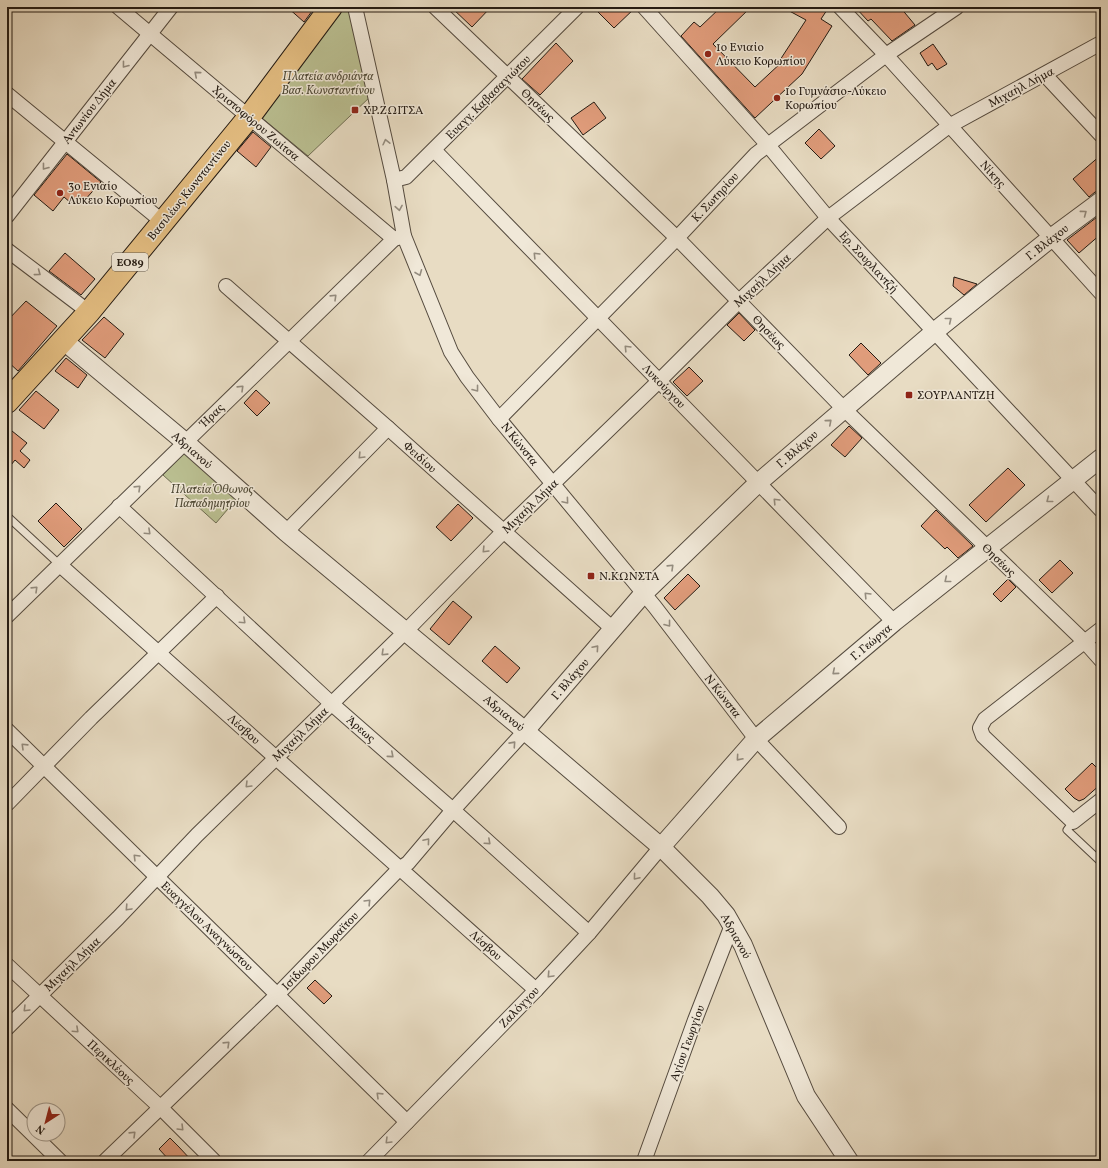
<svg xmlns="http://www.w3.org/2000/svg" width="1108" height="1168" viewBox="0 0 1108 1168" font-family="Vollkorn,serif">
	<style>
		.green { fill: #babf91; stroke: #6f6d52 }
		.building { fill: #e09c7b; stroke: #241b13 }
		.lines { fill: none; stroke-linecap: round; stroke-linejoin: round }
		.service-casing { stroke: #554b3f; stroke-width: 9 }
		.minor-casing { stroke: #554b3f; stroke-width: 16 }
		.tertiary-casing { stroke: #554b3f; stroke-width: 20 }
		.primary-casing { stroke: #241b13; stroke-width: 24 }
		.service { stroke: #f0e8d8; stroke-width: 7 }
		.minor { stroke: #f0e8d8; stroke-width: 14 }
		.tertiary { stroke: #f0e8d8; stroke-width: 18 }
		.primary { stroke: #e4be82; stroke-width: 22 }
		.oneway { stroke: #948c7f }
		.poi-dot { fill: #8f2418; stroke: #f0e8d8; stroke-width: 1.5 }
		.labels { text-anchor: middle; stroke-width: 3; stroke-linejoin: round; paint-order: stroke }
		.shield { fill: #f0e8d8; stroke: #61584e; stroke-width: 1 }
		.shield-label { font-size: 11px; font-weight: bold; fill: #241b13 }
		.poi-label { font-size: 12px; fill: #241b13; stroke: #f0e8d8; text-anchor: start }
		.park-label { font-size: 12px; font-style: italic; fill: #514c39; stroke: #f0e8d8 }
		.street-label { font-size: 12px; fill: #241b13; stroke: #f0e8d8 }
	</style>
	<rect width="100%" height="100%" fill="#e8dcc3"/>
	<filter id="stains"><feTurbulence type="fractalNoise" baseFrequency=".005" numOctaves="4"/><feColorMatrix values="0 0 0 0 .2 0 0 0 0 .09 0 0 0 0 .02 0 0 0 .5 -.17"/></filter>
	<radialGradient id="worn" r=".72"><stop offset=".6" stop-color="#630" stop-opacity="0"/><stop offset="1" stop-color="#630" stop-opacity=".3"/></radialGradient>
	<g class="green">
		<path d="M337,7h12l22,89 -63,60 -51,-42z"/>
		<path d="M185,452l54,44 -23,27 -53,-48z"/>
	</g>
	<g class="building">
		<path d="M287,7h28l-11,15z"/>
		<path d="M451,7h40l-19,20z"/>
		<path d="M593,7h43l-22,21z"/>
		<path d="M721,7h30l-38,37 42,43 28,-26 -3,-1 26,-40 -24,-13h39l6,3 -6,9 11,7 -30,48 -47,44 -74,-82 13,-14 6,5z"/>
		<path d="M855,7h45l15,18 -23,16 -21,-22 -3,2z"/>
		<path d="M556,43l17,18 -33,34 -18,-16z"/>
		<path d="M933,44l14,20 -10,6 -5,-7 -4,3 -8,-13z"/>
		<path d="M594,102l12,16 -23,17 -12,-17z"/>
		<path d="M819,129l16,17 -14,13 -16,-16z"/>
		<path d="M253,132l18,15 -15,20 -19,-16z"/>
		<path d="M67,154l34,28 -18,20 -6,-5 -6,6 -7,-6 -11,14 -19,-16z"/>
		<path d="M1101,155v36l-6,1 -6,5 -16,-18z"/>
		<path d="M1101,214v20l-22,19 -12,-13z"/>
		<path d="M65,253l30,26 -14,16 -32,-24z"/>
		<path d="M954,277l23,7 -13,11 -11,-9z"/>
		<path d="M26,301l31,25 -39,45 -11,-10v-40z"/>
		<path d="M739,313l16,17 -11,11 -17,-16z"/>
		<path d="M104,317l20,17 -19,24 -23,-18z"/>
		<path d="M861,343l20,20 -13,12 -19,-20z"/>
		<path d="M66,358l21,17 -9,13 -23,-17z"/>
		<path d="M689,367l14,14 -16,15 -14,-14z"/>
		<path d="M256,390l14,13 -13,13 -13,-13z"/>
		<path d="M36,391l23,19 -15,19 -25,-19z"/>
		<path d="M849,426l13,12 -17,19 -14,-12z"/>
		<path d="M7,427l20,16 -7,8 10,9 -6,8 -9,-8 -8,10z"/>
		<path d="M1008,468l17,17 -39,37 -17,-17z"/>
		<path d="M56,503l26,26 -18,18 -26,-26z"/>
		<path d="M458,504l15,14 -22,23 -15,-14z"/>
		<path d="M936,510l37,36 -15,12 -11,-11 -2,2 -24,-23z"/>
		<path d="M1060,560l13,13 -21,20 -13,-13z"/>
		<path d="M688,574l12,12 -25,24 -11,-12z"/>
		<path d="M1008,579l8,8 -15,15 -8,-8z"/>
		<path d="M453,601l19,16 -23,28 -19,-16z"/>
		<path d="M495,646l25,22 -13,15 -25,-22z"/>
		<path d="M1092,763l9,9v12l-17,15 -5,2 -5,-3 -9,-9z"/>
		<path d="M315,980l17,16 -8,8 -17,-16z"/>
		<path d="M170,1138l9,9 13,14h-22l-11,-12z"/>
	</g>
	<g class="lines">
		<g class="service-casing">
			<g id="service">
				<path d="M7,516l53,49"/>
				<path d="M1073,822l-6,8 34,32"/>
			</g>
		</g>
		<g class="minor-casing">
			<g id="minor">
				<path d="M118,7l276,232"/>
				<path d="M355,7l39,173 10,56 47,116 16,25 32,42 156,188 101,132 83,88"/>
				<path d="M435,7l242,231 167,171 241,233 16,18"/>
				<path d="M644,7l123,137 61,74 273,292"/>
				<path d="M840,7l46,48 215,238"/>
				<path d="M1045,75l56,60"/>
				<path d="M7,94l156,128"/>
				<path d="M434,150l460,472"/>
				<path d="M394,180l12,-3 171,-170"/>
				<path d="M7,216l164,-209"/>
				<path d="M7,250l82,62"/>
				<path d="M226,286l162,142 225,201"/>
				<path d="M499,419l178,-181 79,-84 130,-99 71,-48"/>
				<path d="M119,506l213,198 121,106 136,123"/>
				<path d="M286,532l102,-104"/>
				<path d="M60,565l476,425"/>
				<path d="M7,616l387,-377 10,-3"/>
				<path d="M1101,629l-116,90 -5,9 3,8 90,86 28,-22"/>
				<path d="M7,730l400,392"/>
				<path d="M7,804l84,-86 126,-122"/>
				<path d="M7,965l154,143 53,53"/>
				<path d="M7,1028l111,-110 79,-83 208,-203 98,-100 156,-151 80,-80 89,-83 121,-92 152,-83"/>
				<path d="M7,1109l53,52"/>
				<path d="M105,1161l172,-166 122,-126 9,-6 45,-53 72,-79"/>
				<path d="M369,1161l167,-171 53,-57 72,-86"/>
				<path d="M644,1161l51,-141 37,-95"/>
			</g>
		</g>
		<g class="tertiary-casing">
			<g id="tertiary">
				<path d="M64,341l121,101 101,90 239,199 136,116 49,49 16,19 17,30 63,151 43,65"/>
				<path d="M525,731l118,-137 115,-111 176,-151 117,-94 50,-37"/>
				<path d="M661,847l95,-108 138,-117 207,-164"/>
			</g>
		</g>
		<g class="primary-casing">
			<path id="primary" d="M7,402l82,-90 160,-195 82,-110"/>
		</g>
		<use href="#service" class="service"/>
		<use href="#minor" class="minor"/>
		<use href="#tertiary" class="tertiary"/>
		<use href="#primary" class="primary"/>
	</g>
	<defs><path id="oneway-chevron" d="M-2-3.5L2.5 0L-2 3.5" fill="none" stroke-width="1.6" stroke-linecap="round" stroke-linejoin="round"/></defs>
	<g class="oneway">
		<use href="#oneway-chevron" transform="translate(125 65) rotate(128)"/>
		<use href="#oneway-chevron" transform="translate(197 74) rotate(-140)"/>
		<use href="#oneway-chevron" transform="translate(386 142) rotate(-103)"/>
		<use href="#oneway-chevron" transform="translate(45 167) rotate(128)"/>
		<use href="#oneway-chevron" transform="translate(399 208) rotate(80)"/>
		<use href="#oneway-chevron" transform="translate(1084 213) rotate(-37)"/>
		<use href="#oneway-chevron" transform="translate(536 255) rotate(-134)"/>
		<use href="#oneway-chevron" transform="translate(38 273) rotate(37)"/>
		<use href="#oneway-chevron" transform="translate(419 273) rotate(68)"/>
		<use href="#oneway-chevron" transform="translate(334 297) rotate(-44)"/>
		<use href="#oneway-chevron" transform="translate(949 320) rotate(-39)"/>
		<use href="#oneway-chevron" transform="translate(627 348) rotate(-134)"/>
		<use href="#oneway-chevron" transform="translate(241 388) rotate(-44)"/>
		<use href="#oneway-chevron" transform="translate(476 389) rotate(52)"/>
		<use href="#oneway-chevron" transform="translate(829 422) rotate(-41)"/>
		<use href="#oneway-chevron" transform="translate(361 456) rotate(134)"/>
		<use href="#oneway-chevron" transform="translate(138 488) rotate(-44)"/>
		<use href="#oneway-chevron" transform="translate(1049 500) rotate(142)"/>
		<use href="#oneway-chevron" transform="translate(566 501) rotate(50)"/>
		<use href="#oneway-chevron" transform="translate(776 501) rotate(-134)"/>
		<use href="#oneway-chevron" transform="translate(148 532) rotate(43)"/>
		<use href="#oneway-chevron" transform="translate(485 550) rotate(134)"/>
		<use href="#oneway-chevron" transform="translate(671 567) rotate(-44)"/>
		<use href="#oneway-chevron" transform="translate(947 580) rotate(141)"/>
		<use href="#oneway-chevron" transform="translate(35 589) rotate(-44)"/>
		<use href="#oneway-chevron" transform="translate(867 595) rotate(-134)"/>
		<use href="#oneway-chevron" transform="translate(243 621) rotate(43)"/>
		<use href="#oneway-chevron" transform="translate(668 624) rotate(52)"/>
		<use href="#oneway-chevron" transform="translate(596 648) rotate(-49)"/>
		<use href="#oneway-chevron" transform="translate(384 653) rotate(136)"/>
		<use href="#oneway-chevron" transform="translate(835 672) rotate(140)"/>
		<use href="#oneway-chevron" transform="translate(513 744) rotate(-48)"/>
		<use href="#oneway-chevron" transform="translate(24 746) rotate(-136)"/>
		<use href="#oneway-chevron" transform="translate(391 755) rotate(41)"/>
		<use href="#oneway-chevron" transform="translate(739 758) rotate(131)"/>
		<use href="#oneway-chevron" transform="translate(248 785) rotate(135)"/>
		<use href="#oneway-chevron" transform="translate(427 841) rotate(-50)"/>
		<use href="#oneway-chevron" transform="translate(488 842) rotate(42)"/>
		<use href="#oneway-chevron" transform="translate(136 857) rotate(-135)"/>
		<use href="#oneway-chevron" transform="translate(636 877) rotate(130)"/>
		<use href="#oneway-chevron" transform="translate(368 902) rotate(-46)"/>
		<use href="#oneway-chevron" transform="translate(128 908) rotate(133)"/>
		<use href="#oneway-chevron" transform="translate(550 975) rotate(133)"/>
		<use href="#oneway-chevron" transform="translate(26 1009) rotate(135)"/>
		<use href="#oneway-chevron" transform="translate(76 1030) rotate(43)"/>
		<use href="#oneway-chevron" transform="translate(227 1044) rotate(-44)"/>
		<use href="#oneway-chevron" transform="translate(379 1095) rotate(-136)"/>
		<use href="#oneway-chevron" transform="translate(181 1128) rotate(45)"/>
		<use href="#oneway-chevron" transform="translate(133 1134) rotate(-44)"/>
		<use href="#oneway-chevron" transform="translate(388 1141) rotate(135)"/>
	</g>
	<g class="poi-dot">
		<circle cx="708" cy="54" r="4"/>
		<circle cx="777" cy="98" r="4"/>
		<rect x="351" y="106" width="8" height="8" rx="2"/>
		<circle cx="60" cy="193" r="4"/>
		<rect x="905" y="391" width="8" height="8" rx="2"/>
		<rect x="587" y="572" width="8" height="8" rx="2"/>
	</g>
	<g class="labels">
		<rect class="shield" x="112" y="253" width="36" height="18" rx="3"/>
		<g class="shield-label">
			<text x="130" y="266">ΕΟ89</text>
		</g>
		<g class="poi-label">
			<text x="716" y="51">1ο Ενιαίο<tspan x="716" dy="14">Λύκειο Κορωπίου</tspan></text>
			<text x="785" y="95">1ο Γυμνάσιο-Λύκειο<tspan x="785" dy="14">Κορωπίου</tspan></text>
			<text x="363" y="114">ΧΡ.ΖΩΙΤΣΑ</text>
			<text x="68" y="190">3ο Ενιαίο<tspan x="68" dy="14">Λύκειο Κορωπίου</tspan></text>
			<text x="917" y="399">ΣΟΥΡΛΑΝΤΖΗ</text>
			<text x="599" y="580">Ν.ΚΩΝΣΤΑ</text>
		</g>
		<g class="park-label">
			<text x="328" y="80">Πλατεία ανδριάντα<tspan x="328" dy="14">Βασ. Κωνσταντίνου</tspan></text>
			<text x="212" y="493">Πλατεία Όθωνος<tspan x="212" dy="14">Παπαδημητρίου</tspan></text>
		</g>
		<g class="street-label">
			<text transform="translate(1021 87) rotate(-28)" y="4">Μιχαήλ Δήμα</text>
			<text transform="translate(488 97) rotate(-45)" y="4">Ευαγγ. Καβασαγιώτου</text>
			<text transform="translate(538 105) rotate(44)" y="4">Θησέως</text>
			<text transform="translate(89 111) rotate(-52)" y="4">Αντωνίου Δήμα</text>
			<text transform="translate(256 123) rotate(40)" y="4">Χριστοφόρου Ζωίτσα</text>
			<text transform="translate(993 174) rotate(48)" y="4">Νίκης</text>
			<text transform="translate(189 190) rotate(-51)" y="4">Βασιλέως Κωνσταντίνου</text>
			<text transform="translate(715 197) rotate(-47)" y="4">Κ. Σωτηρίου</text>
			<text transform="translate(1047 242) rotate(-38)" y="4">Γ. Βλάχου</text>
			<text transform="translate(869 262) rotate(47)" y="4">Ερ. Σουρλαντζή</text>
			<text transform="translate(762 280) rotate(-43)" y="4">Μιχαήλ Δήμα</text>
			<text transform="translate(769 332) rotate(46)" y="4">Θησέως</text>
			<text transform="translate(664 386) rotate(46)" y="4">Λυκούργου</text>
			<text transform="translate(212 415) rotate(-44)" y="4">Ήρας</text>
			<text transform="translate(520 444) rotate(51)" y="4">Ν Κώνστα</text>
			<text transform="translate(797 449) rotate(-41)" y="4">Γ. Βλάχου</text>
			<text transform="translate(192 450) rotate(41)" y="4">Αδριανού</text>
			<text transform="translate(420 457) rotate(42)" y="4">Φειδίου</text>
			<text transform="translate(530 506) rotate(-44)" y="4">Μιχαήλ Δήμα</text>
			<text transform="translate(999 560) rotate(44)" y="4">Θησέως</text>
			<text transform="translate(871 642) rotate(-40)" y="4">Γ. Γεώργα</text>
			<text transform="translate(570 679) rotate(-49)" y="4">Γ. Βλάχου</text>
			<text transform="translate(723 696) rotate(52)" y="4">Ν Κώνστα</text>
			<text transform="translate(504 713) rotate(40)" y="4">Αδριανού</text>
			<text transform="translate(244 729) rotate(42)" y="4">Λέσβου</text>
			<text transform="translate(361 729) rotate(41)" y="4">Άρεως</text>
			<text transform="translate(300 734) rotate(-44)" y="4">Μιχαήλ Δήμα</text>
			<text transform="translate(207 926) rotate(44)" y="4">Ευαγγέλου Αναγνώστου</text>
			<text transform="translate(736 936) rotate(61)" y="4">Αδριανού</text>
			<text transform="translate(486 945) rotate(42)" y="4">Λέσβου</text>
			<text transform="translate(320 951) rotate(-46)" y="4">Ισίδωρου Μωραϊτου</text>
			<text transform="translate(72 964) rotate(-44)" y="4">Μιχαήλ Δήμα</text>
			<text transform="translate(519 1007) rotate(-46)" y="4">Ζαλόγγου</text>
			<text transform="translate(687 1043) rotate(-70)" y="4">Αγίου Γεωργίου</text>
			<text transform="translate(111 1062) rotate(43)" y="4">Περικλέους</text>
		</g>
	</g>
	<rect width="1108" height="1168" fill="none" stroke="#e8dcc3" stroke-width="24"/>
	<rect x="8" y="8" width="1092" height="1152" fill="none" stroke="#241b13" stroke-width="2"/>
	<rect x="12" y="12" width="1084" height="1144" fill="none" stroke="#241b13"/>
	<g transform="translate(46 1122) rotate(216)"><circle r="19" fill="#f0e8d8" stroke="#9e9689"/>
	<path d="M0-3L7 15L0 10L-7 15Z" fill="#8f2418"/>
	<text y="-6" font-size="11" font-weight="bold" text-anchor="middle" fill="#241b13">N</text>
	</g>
	<rect width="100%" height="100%" filter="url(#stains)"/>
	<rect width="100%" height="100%" fill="url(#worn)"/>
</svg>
